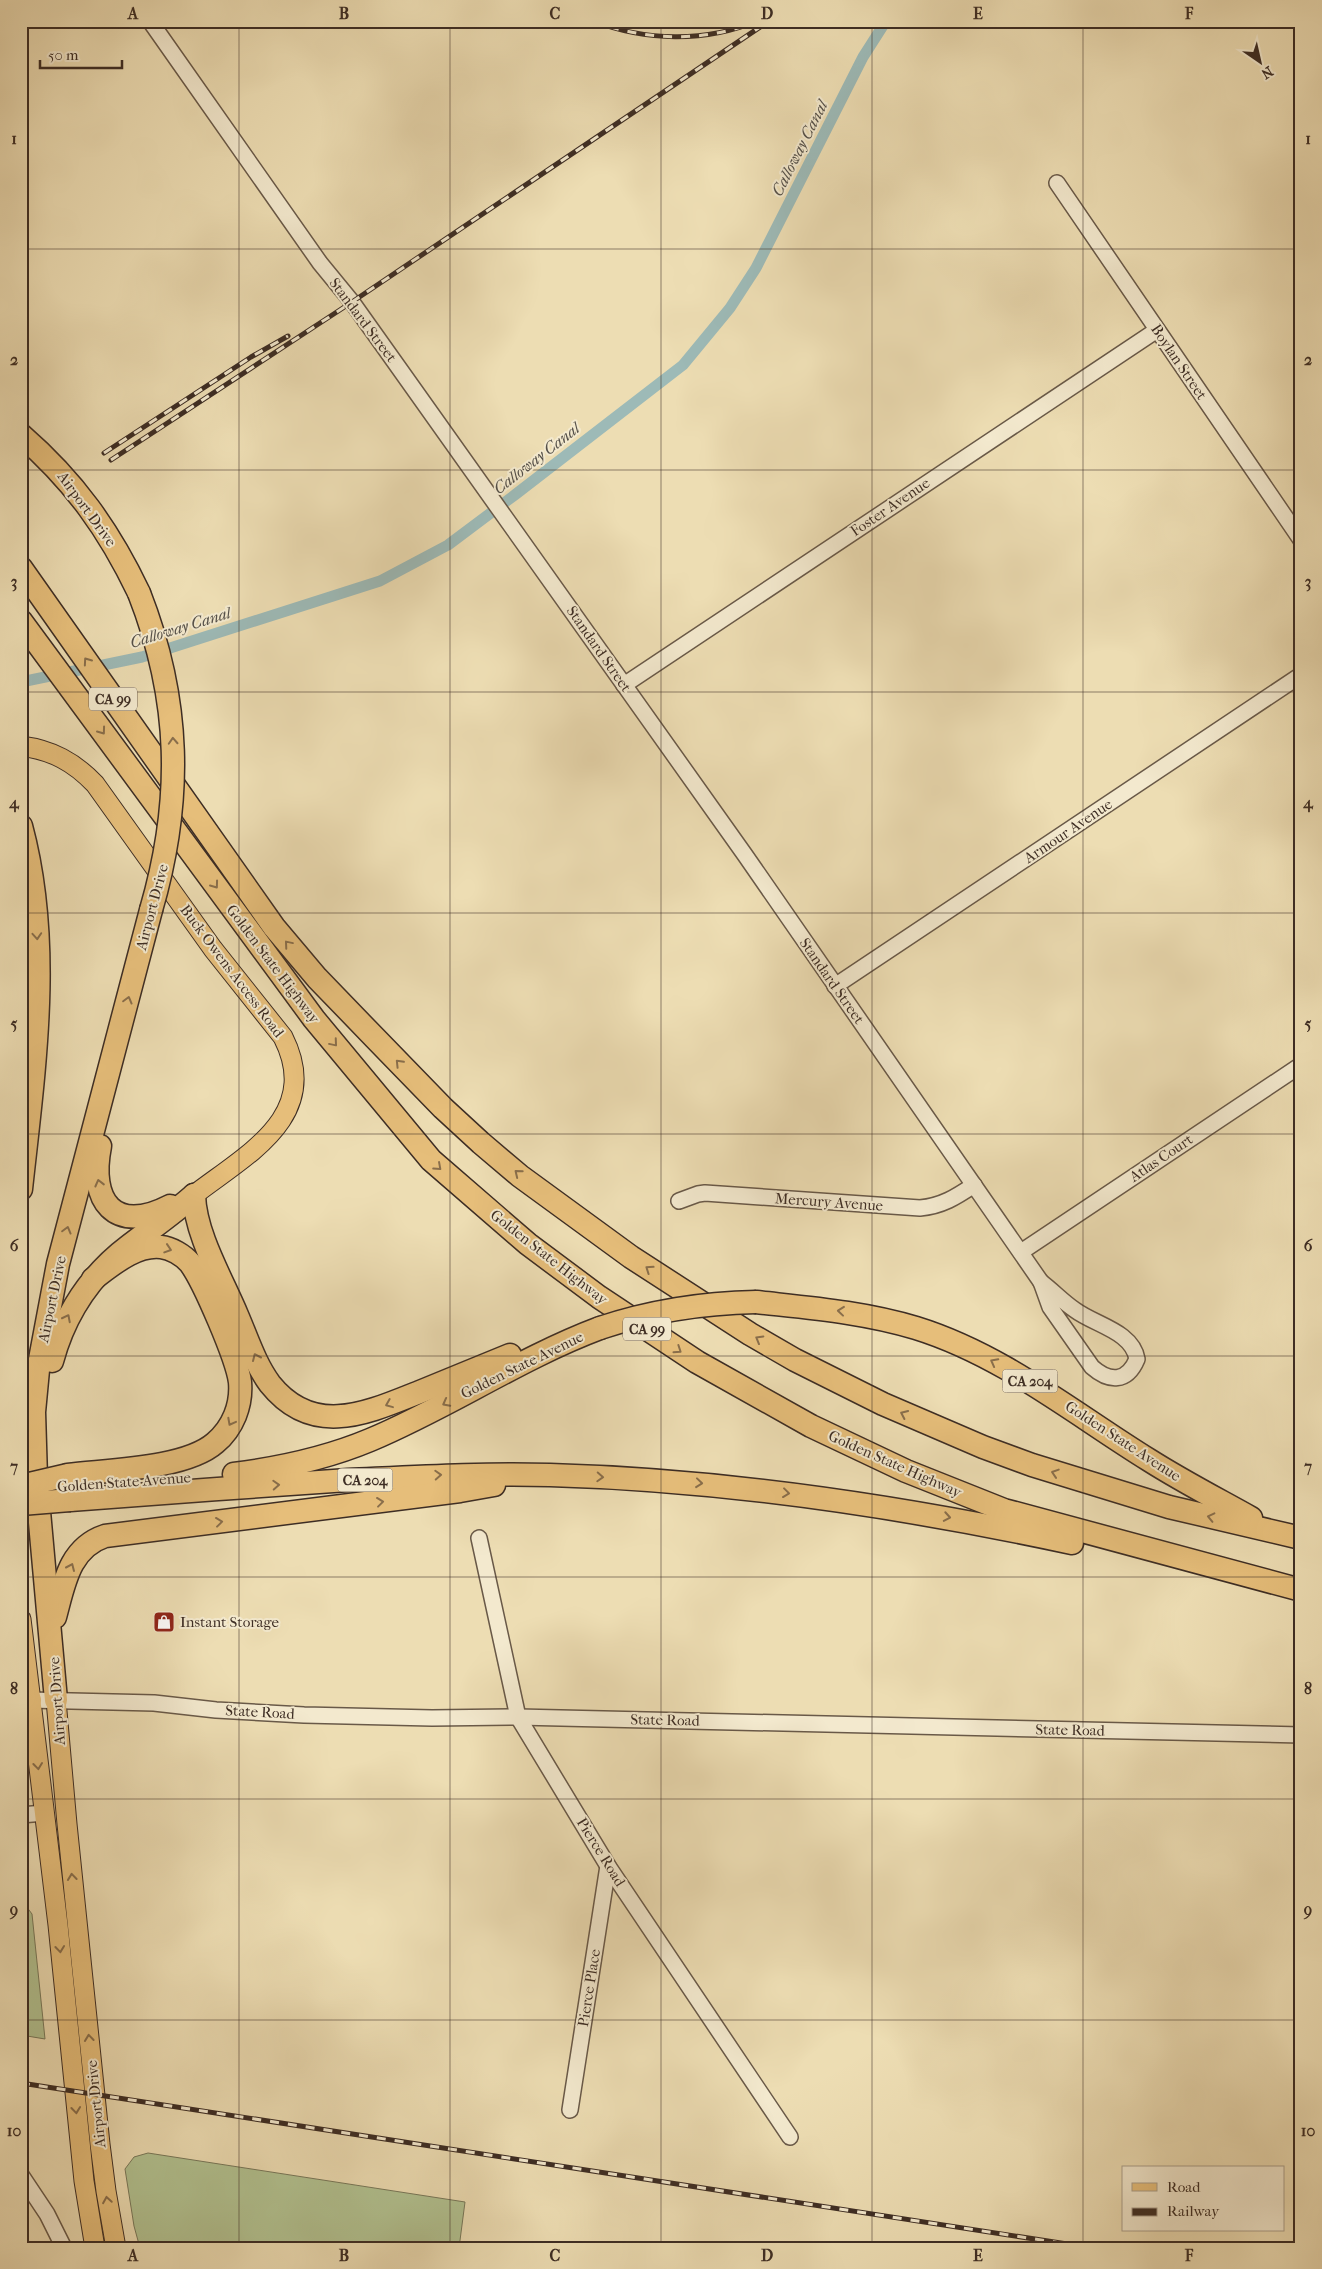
<svg xmlns="http://www.w3.org/2000/svg" width="1322" height="2269" viewBox="0 0 1322 2269" font-family="'IM FELL French Canon',serif">
	<style>
		.grass { fill: #b2c291; stroke: #78785a }
		.lines { fill: none; stroke-linecap: round; stroke-linejoin: round }
		.canal { stroke: #9dbab7; stroke-width: 11 }
		.minor-casing { stroke: #695948; stroke-width: 18 }
		.major-casing { stroke: #3d2d24; stroke-width: 21 }
		.highway-casing { stroke: #3d2d24; stroke-width: 25 }
		.minor { stroke: #f3e9ce; stroke-width: 15 }
		.major { stroke: #e6be7a; stroke-width: 19 }
		.highway { stroke: #e6be7a; stroke-width: 22 }
		.rail-casing { stroke: #3d2d24; stroke-width: 5 }
		.rail { stroke: #f3e9ce; stroke-width: 3; stroke-dasharray: 9; stroke-linecap: butt }
		.highway-bridge-casing { stroke: #3d2d24; stroke-width: 25; stroke-linecap: butt }
		.highway-bridge { stroke: #e6be7a; stroke-width: 22 }
		.oneway { stroke: #896e4b }
		.grid { fill: none; stroke: #3d2d24; stroke-width: 1; stroke-opacity: 0.55 }
		.labels { text-anchor: middle; stroke-width: 4; stroke-linejoin: round; paint-order: stroke }
		.shield { fill: #f3e9ce; stroke: #746557; stroke-width: 1 }
		.shield-label { font-size: 14px; font-weight: bold; fill: #3d2d24 }
		.street-label { font-size: 15px; fill: #3d2d24; stroke: #f3e9ce }
		.poi-label { font-size: 15px; fill: #3d2d24; stroke: #f3e9ce; text-anchor: start }
		.water-label { font-size: 16px; font-style: italic; fill: #555049; stroke: #f3e9ce }
		.neatline { fill: none; stroke: #3d2d24; stroke-width: 2 }
		.grid-label { font-size: 16px; text-anchor: middle; font-weight: bold; fill: #3d2d24 }
	</style>
	<rect width="100%" height="100%" fill="#edddb3"/>
	<filter id="stains"><feTurbulence type="fractalNoise" baseFrequency=".004" numOctaves="4"/><feColorMatrix values="0 0 0 0 .2 0 0 0 0 .09 0 0 0 0 .02 0 0 0 .5 -.17"/></filter>
	<radialGradient id="worn" r=".72"><stop offset=".6" stop-color="#630" stop-opacity="0"/><stop offset="1" stop-color="#630" stop-opacity=".3"/></radialGradient>
	<g class="grass">
		<path d="M21,1859l5,47 6,8 13,125 -24,-4z"/>
		<path d="M148,2153l317,49 -6,46h-319l-6,-22 -9,-57 9,-12z"/>
	</g>
	<g class="lines">
		<path class="canal" d="M21,682l121,-25 238,-76 68,-36 68,-51 167,-129 47,-57 26,-40 107,-211 23,-36"/>
		<g class="minor-casing">
			<g id="minor">
				<path d="M150,21l170,242 32,39 393,553 296,427"/>
				<path d="M1057,183l244,357"/>
				<path d="M624,685l533,-355"/>
				<path d="M835,986l466,-311"/>
				<path d="M679,1201l19,-7 7,-1 215,15c22,-2 36,-11 54,-23"/>
				<path d="M1021,1252l280,-187"/>
				<path d="M1041,1282c12,9 22,20 34,28 20,15 57,21 62,49 -10,24 -28,23 -45,8l-42,-60z"/>
				<path d="M479,1538l39,179 90,149 182,271"/>
				<path d="M30,1700l124,3 62,7 88,5 128,3 86,-1 783,18"/>
				<path d="M21,1815l23,-2"/>
				<path d="M570,2110l38,-244"/>
				<path d="M21,2175l26,39 17,34"/>
			</g>
		</g>
		<g class="major-casing">
			<g id="major">
				<path d="M21,746c31,4 53,16 74,38l118,165 70,88c40,79 -36,117 -89,158"/>
				<path d="M21,1619l37,306 26,256 11,67"/>
				<path d="M56,1700l11,124 33,320 6,47 10,57"/>
			</g>
		</g>
		<g class="highway-casing">
			<g id="highway">
				<path d="M21,435c53,46 88,95 118,158"/>
				<path d="M21,568l253,359 43,51 58,60 68,70 38,35 39,33 111,81 119,77 45,26 88,44 100,43 49,18 137,42 132,31"/>
				<path d="M21,621l293,398 117,141 97,84 71,53 98,65 114,64 95,45 98,39 297,80"/>
				<path d="M21,826c32,119 13,243 0,363"/>
				<path d="M100,1146c-11,55 14,89 70,60"/>
				<path d="M194,1195c1,39 28,84 43,120 10,23 18,49 33,69 44,55 99,28 152,7 29,-12 59,-24 88,-36"/>
				<path d="M756,1302c54,6 107,10 160,26 87,27 157,85 233,132 33,21 68,39 102,58"/>
				<path d="M52,1361c13,-48 38,-86 78,-116 22,-17 44,-32 64,-50"/>
				<path d="M234,1474c47,-6 93,-16 136,-34 79,-33 150,-82 230,-112"/>
				<path d="M68,1475c40,-5 117,-6 147,-32 18,-15 27,-38 25,-61 -3,-23 -36,-100 -50,-119 -7,-8 -19,-15 -29,-16 -25,-3 -49,18 -68,32"/>
				<path d="M70,1500c93,-7 185,-14 278,-20 67,-3 135,-7 202,-5 177,5 350,31 522,68"/>
				<path d="M55,1617c9,-33 14,-69 50,-81l355,-45 34,-6"/>
				<path d="M21,1700h9"/>
				<path d="M56,1700l-20,-222 -2,-66 4,-42 20,-106 93,-354"/>
			</g>
		</g>
		<use href="#minor" class="minor"/>
		<use href="#major" class="major"/>
		<use href="#highway" class="highway"/>
		<g class="rail-casing">
			<g id="rail">
				<path d="M593,21c52,20 112,22 164,0"/>
				<path d="M104,453l147,-96 37,-21"/>
				<path d="M111,460l241,-158 417,-281"/>
				<path d="M21,2083l1072,165"/>
			</g>
		</g>
		<use href="#rail" class="rail"/>
		<g class="highway-bridge-casing">
			<g id="highway-bridge">
				<path d="M139,593c42,107 44,207 12,317"/>
				<path d="M600,1328c51,-17 102,-25 156,-26"/>
				<path d="M21,1486l47,-11"/>
				<path d="M21,1504l49,-4"/>
			</g>
		</g>
		<use href="#highway-bridge" class="highway-bridge"/>
	</g>
	<defs><path id="oneway-chevron" d="M-2-3.5L2.5 0L-2 3.5" fill="none" stroke-width="1.6" stroke-linecap="round" stroke-linejoin="round" transform="scale(1.25)"/></defs>
	<g class="oneway">
		<use href="#oneway-chevron" transform="translate(87 661) rotate(-125)"/>
		<use href="#oneway-chevron" transform="translate(102 731) rotate(54)"/>
		<use href="#oneway-chevron" transform="translate(173 741) rotate(-93)"/>
		<use href="#oneway-chevron" transform="translate(215 885) rotate(54)"/>
		<use href="#oneway-chevron" transform="translate(37 936) rotate(86)"/>
		<use href="#oneway-chevron" transform="translate(288 944) rotate(-130)"/>
		<use href="#oneway-chevron" transform="translate(128 1000) rotate(-75)"/>
		<use href="#oneway-chevron" transform="translate(334 1043) rotate(50)"/>
		<use href="#oneway-chevron" transform="translate(399 1063) rotate(-134)"/>
		<use href="#oneway-chevron" transform="translate(438 1167) rotate(42)"/>
		<use href="#oneway-chevron" transform="translate(518 1173) rotate(-141)"/>
		<use href="#oneway-chevron" transform="translate(99 1183) rotate(-104)"/>
		<use href="#oneway-chevron" transform="translate(67 1230) rotate(-75)"/>
		<use href="#oneway-chevron" transform="translate(168 1249) rotate(18)"/>
		<use href="#oneway-chevron" transform="translate(649 1269) rotate(-145)"/>
		<use href="#oneway-chevron" transform="translate(841 1311) rotate(-174)"/>
		<use href="#oneway-chevron" transform="translate(67 1318) rotate(-63)"/>
		<use href="#oneway-chevron" transform="translate(759 1339) rotate(-150)"/>
		<use href="#oneway-chevron" transform="translate(678 1350) rotate(34)"/>
		<use href="#oneway-chevron" transform="translate(256 1357) rotate(-114)"/>
		<use href="#oneway-chevron" transform="translate(994 1362) rotate(-152)"/>
		<use href="#oneway-chevron" transform="translate(446 1403) rotate(152)"/>
		<use href="#oneway-chevron" transform="translate(389 1404) rotate(158)"/>
		<use href="#oneway-chevron" transform="translate(904 1414) rotate(-155)"/>
		<use href="#oneway-chevron" transform="translate(231 1422) rotate(118)"/>
		<use href="#oneway-chevron" transform="translate(1055 1473) rotate(-162)"/>
		<use href="#oneway-chevron" transform="translate(438 1475) rotate(-3)"/>
		<use href="#oneway-chevron" transform="translate(600 1477) rotate(3)"/>
		<use href="#oneway-chevron" transform="translate(699 1483) rotate(6)"/>
		<use href="#oneway-chevron" transform="translate(276 1485) rotate(-3)"/>
		<use href="#oneway-chevron" transform="translate(786 1493) rotate(7)"/>
		<use href="#oneway-chevron" transform="translate(380 1502) rotate(-7)"/>
		<use href="#oneway-chevron" transform="translate(947 1517) rotate(10)"/>
		<use href="#oneway-chevron" transform="translate(1211 1517) rotate(-167)"/>
		<use href="#oneway-chevron" transform="translate(219 1522) rotate(-7)"/>
		<use href="#oneway-chevron" transform="translate(71 1567) rotate(-66)"/>
		<use href="#oneway-chevron" transform="translate(38 1766) rotate(83)"/>
		<use href="#oneway-chevron" transform="translate(72 1877) rotate(-96)"/>
		<use href="#oneway-chevron" transform="translate(60 1949) rotate(84)"/>
		<use href="#oneway-chevron" transform="translate(89 2038) rotate(-96)"/>
		<use href="#oneway-chevron" transform="translate(76 2110) rotate(84)"/>
		<use href="#oneway-chevron" transform="translate(107 2200) rotate(-99)"/>
	</g>
	<path class="grid" d="M239,21v2227M450,21v2227M661,21v2227M872,21v2227M1083,21v2227M21,249h1280M21,470h1280M21,692h1280M21,913h1280M21,1134h1280M21,1356h1280M21,1577h1280M21,1799h1280M21,2020h1280"/>
	<defs>
		<g id="shop-square" transform="scale(1.125)"><rect x="-9" y="-9" width="18" height="18" rx="4" fill="#8f2418" stroke="#f3e9ce"/><path d="M-5-2.5h2.3a2.7 3.5 0 0 1 5.4 0H5L5.5 6h-11ZM-1.5-2.5h3a1.5 2.3 0 0 0-3 0Z" fill="#fff"/></g>
	</defs>
	<g fill-rule="evenodd">
		<use href="#shop-square" x="164" y="1622"/>
	</g>
	<g class="labels">
		<g class="shield">
			<rect x="89" y="687.5" width="48" height="23" rx="4"/>
			<rect x="623" y="1317.5" width="48" height="23" rx="4"/>
			<rect x="1002.5" y="1369.5" width="55" height="23" rx="4"/>
			<rect x="337.5" y="1468.5" width="55" height="23" rx="4"/>
		</g>
		<g class="shield-label">
			<text x="113" y="704">CA 99</text>
			<text x="647" y="1334">CA 99</text>
			<text x="1030" y="1386">CA 204</text>
			<text x="365" y="1485">CA 204</text>
		</g>
		<g class="street-label">
			<text transform="translate(363 320) rotate(53)" y="5">Standard Street</text>
			<text transform="translate(1179 362) rotate(56)" y="5">Boylan Street</text>
			<text transform="translate(890 507) rotate(-34)" y="5">Foster Avenue</text>
			<text transform="translate(87 509) rotate(54)" y="5">Airport Drive</text>
			<text transform="translate(599 649) rotate(55)" y="5">Standard Street</text>
			<text transform="translate(1068 831) rotate(-34)" y="5">Armour Avenue</text>
			<text transform="translate(152 907) rotate(-75)" y="5">Airport Drive</text>
			<text transform="translate(273 964) rotate(53)" y="5">Golden State Highway</text>
			<text transform="translate(232 971) rotate(53)" y="5">Buck Owens Access Road</text>
			<text transform="translate(832 981) rotate(55)" y="5">Standard Street</text>
			<text transform="translate(1161 1158) rotate(-34)" y="5">Atlas Court</text>
			<text transform="translate(829 1202) rotate(4)" y="5">Mercury Avenue</text>
			<text transform="translate(549 1257) rotate(38)" y="5">Golden State Highway</text>
			<text transform="translate(52 1299) rotate(-78)" y="5">Airport Drive</text>
			<text transform="translate(522 1365) rotate(-26)" y="5">Golden State Avenue</text>
			<text transform="translate(1123 1441) rotate(33)" y="5">Golden State Avenue</text>
			<text transform="translate(895 1464) rotate(24)" y="5">Golden State Highway</text>
			<text transform="translate(124 1482) rotate(-4)" y="5">Golden State Avenue</text>
			<text transform="translate(57 1701) rotate(-94)" y="5">Airport Drive</text>
			<text transform="translate(260 1712) rotate(3)" y="5">State Road</text>
			<text transform="translate(665 1720) rotate(1)" y="5">State Road</text>
			<text transform="translate(1070 1730) rotate(1)" y="5">State Road</text>
			<text transform="translate(601 1852) rotate(58)" y="5">Pierce Road</text>
			<text transform="translate(589 1988) rotate(-81)" y="5">Pierce Place</text>
			<text transform="translate(96 2104) rotate(-96)" y="5">Airport Drive</text>
		</g>
		<g class="poi-label">
			<text x="180" y="1627">Instant Storage</text>
		</g>
		<g class="water-label">
			<text transform="translate(799 148) rotate(-63)" y="6">Calloway Canal</text>
			<text transform="translate(536 458) rotate(-38)" y="6">Calloway Canal</text>
			<text transform="translate(180 627) rotate(-17)" y="6">Calloway Canal</text>
		</g>
	</g>
	<rect width="1322" height="2269" fill="none" stroke="#edddb3" stroke-width="55"/>
	<rect x="1122" y="2166" width="162" height="65" fill="#f3e9ce" stroke="#aa9e8a"/>
	<rect x="1132" y="2183" width="25" height="8" fill="#e6be7a" stroke="#aa9e8a"/>
	<text x="1167" y="2192" font-size="15" fill="#3d2d24">Road</text>
	<rect x="1132" y="2208" width="25" height="8" fill="#3d2d24" stroke="#aa9e8a"/>
	<text x="1167" y="2216" font-size="15" fill="#3d2d24">Railway</text>
	<g transform="translate(1260 62) rotate(146)" stroke="#f3e9ce" stroke-width="4" paint-order="stroke">
	<path d="M0-4L9 19L0 12L-9 19Z" fill="#3d2d24"/>
	<text y="-8" font-size="14" font-weight="bold" text-anchor="middle" fill="#3d2d24">N</text>
	</g>
	<path d="M40 60v8h82v-8" fill="none" stroke="#3d2d24" stroke-width="2.5"/>
	<text x="48" y="60" font-size="15" fill="#3d2d24" stroke="#f3e9ce" stroke-width="4" paint-order="stroke">50 m</text>
	<rect x="28" y="28" width="1266" height="2214" class="neatline"/>
	<g class="grid-label">
		<text x="133" y="19">A</text>
		<text x="344" y="19">B</text>
		<text x="555" y="19">C</text>
		<text x="767" y="19">D</text>
		<text x="978" y="19">E</text>
		<text x="1189" y="19">F</text>
		<text x="14" y="144">1</text>
		<text x="1308" y="144">1</text>
		<text x="14" y="365">2</text>
		<text x="1308" y="365">2</text>
		<text x="14" y="587">3</text>
		<text x="1308" y="587">3</text>
		<text x="14" y="808">4</text>
		<text x="1308" y="808">4</text>
		<text x="14" y="1029">5</text>
		<text x="1308" y="1029">5</text>
		<text x="14" y="1251">6</text>
		<text x="1308" y="1251">6</text>
		<text x="14" y="1472">7</text>
		<text x="1308" y="1472">7</text>
		<text x="14" y="1694">8</text>
		<text x="1308" y="1694">8</text>
		<text x="14" y="1915">9</text>
		<text x="1308" y="1915">9</text>
		<text x="14" y="2136">10</text>
		<text x="1308" y="2136">10</text>
		<text x="133" y="2261">A</text>
		<text x="344" y="2261">B</text>
		<text x="555" y="2261">C</text>
		<text x="767" y="2261">D</text>
		<text x="978" y="2261">E</text>
		<text x="1189" y="2261">F</text>
	</g>
	<rect width="100%" height="100%" filter="url(#stains)"/>
	<rect width="100%" height="100%" fill="url(#worn)"/>
</svg>
